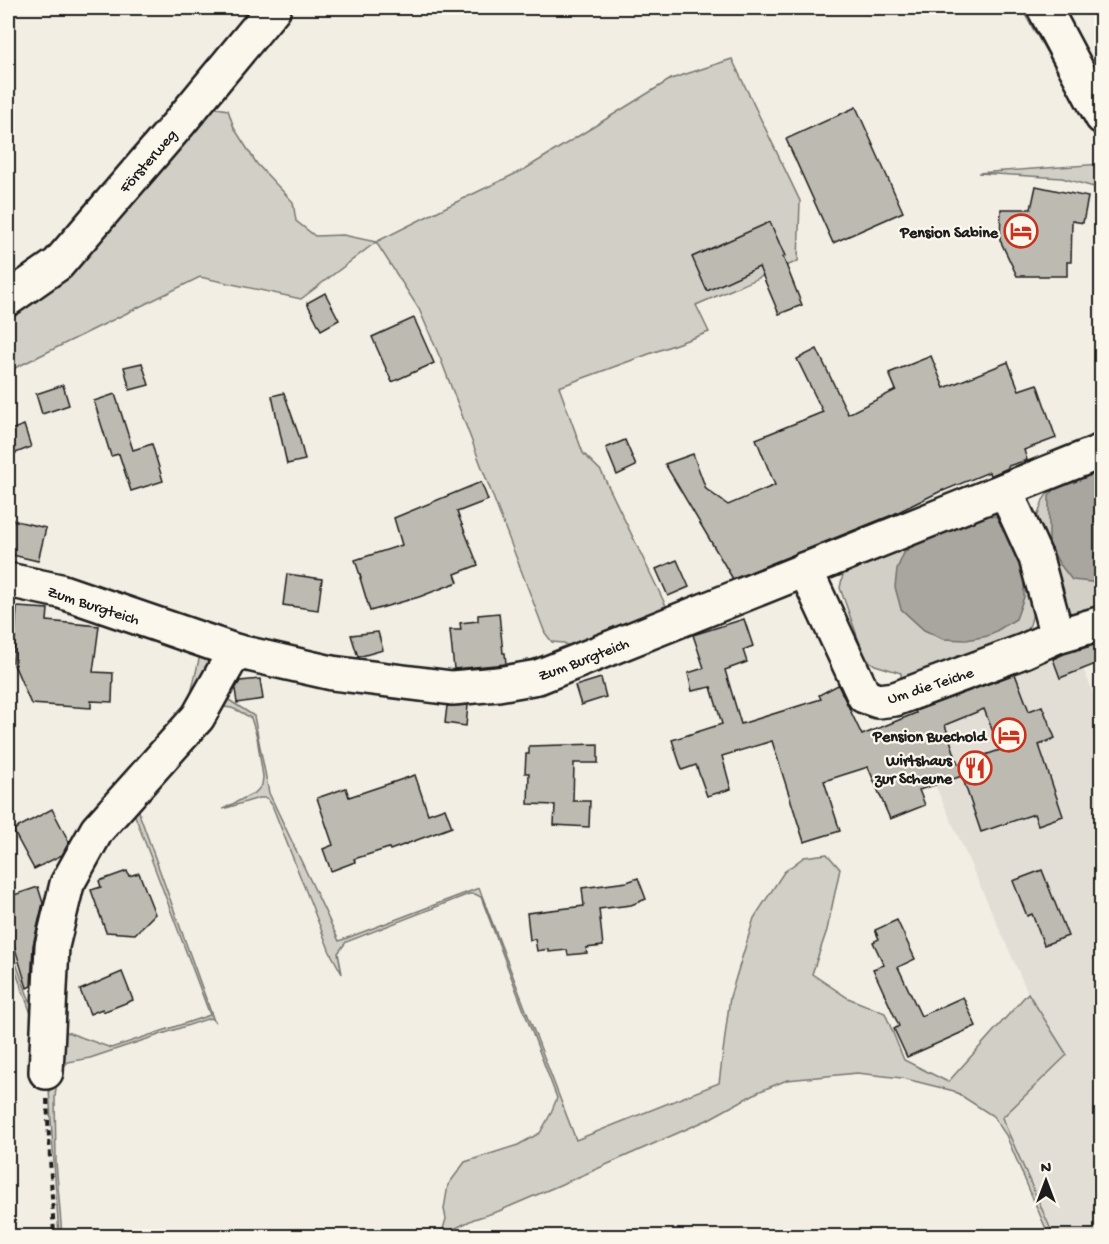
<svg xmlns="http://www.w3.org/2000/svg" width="1109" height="1244" viewBox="0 0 1109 1244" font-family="'Gochi Hand',sans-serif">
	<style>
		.built { fill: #e2ded5 }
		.green { fill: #d2cfc6; stroke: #777671; stroke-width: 1.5 }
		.water { fill: #a9a6a0; stroke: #716f6b; stroke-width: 1.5 }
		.building { fill: #bdbab1; stroke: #1c1c1c; stroke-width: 1.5; fill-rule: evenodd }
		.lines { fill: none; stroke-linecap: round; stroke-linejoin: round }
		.minor-casing { stroke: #1c1c1c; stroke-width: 38 }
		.path { stroke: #1c1c1c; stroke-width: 4; stroke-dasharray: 6 4.5; stroke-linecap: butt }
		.minor { stroke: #fbf7ec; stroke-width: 33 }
		.labels { text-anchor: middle; stroke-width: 4.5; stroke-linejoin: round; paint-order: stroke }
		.street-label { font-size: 16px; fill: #1c1c1c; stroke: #fbf7ec }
		.poi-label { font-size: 16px; font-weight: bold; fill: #1c1c1c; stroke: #fbf7ec; text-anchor: end }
	</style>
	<rect width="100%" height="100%" fill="#f2eee4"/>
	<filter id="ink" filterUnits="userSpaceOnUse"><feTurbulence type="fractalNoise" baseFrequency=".0167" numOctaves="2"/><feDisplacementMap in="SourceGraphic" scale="12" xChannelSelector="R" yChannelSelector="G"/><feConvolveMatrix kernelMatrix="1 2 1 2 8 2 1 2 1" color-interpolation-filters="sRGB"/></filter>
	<g filter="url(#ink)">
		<path class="built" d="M1073,644l28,68v524h-19l-29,-4 -51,-114 64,-63 -38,-62 -125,-280z"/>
		<g class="green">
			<path d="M1021,8h12l68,121v17z"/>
			<path d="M732,59l68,142 -2,60 -102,44 13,27 -150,55 24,66 18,18 66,137 -95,40 -8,-5 -12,-1 -7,-9 -104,-273 -22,-51 -43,-67 -75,57 -101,-22 -187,92 -5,-6v-57l197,-200 23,4 6,18 23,36 36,38 3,19 19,15 28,-1 33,7 70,-35 79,-38 146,-90z"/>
			<path d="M1101,164v25l-39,-11 -84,-5z"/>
			<path d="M1073,469l-1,110 29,4v28l-27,3 -14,-6 -25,-66 3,-27 5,-15 10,-14z"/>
			<path d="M986,504l18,7 31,94 -5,20 -14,18 -90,30 -25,4v-4l-26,-8 -10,-7 -25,-70 3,-14 16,-12z"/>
			<path d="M200,655l16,2 -27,45z"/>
			<path d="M221,695l33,21 15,77 70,148 140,-53 97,252 143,-57 11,-86 24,-79 30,-46 20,-15 23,-3 13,15 -13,61 -15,44 36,24 37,15 19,47 44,22 80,-89 39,62 -65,63 50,114 30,4h-33l-43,-101 -13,-19 -39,-25 -52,-13 -45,-5 -70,7 -29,12 -51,28 -117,52 -91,39 -25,8 -34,17h-11l14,-7 3,-10 -2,-10 4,-24 17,-23 53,-17 22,-12 10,-18 7,-17 -76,-201 -6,-3h-6l-123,48 -8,11 4,21 -12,-22 -58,-147 -5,-7h-8l-36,11 33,-17 6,-7 1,-8 -6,-40 -6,-19c-14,-8 -21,-14 -37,-9l-76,96 2,11 74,205 -4,-3 -120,40 -22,4 -10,10 -3,25 1,65 6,74h-3l-10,-146v-21l4,-42 58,21 99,-33 -79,-210z"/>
			<path d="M8,941l26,72v9l-26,-72z"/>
		</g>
		<g class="water">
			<path d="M1101,458v125l-29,-3 -13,-17 -10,-19v-48l14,-17z"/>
			<path d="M983,514l20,4 9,17 12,43v19l-8,22 -28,17 -22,4 -23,-1 -19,-9 -23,-21 -6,-22 2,-18 7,-16 14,-12z"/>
		</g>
		<g class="building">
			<path d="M856,107l47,105 -70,31 -47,-104z"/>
			<path d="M1036,186l52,11 -5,26 -11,-2 -1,41h-4v14h-50l-17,-36 1,-31h30z"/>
			<path d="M770,222l15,34 -2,1 19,48 -23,9 -20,-47 -52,24 -15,-34z"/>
			<path d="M325,293l14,27 -18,10 -14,-27z"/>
			<path d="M414,318l20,45 -42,19 -20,-45z"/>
			<path d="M817,349l31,65 48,-24 -7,-17 42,-17 13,32 64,-26 11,28 18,-6 19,54 -32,12 3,10 -19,6v2l-18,8 -1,-4 -46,19v-1l-51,25 -159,64 -68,-115 28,-10 13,35 22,16 47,-20 -19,-46 67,-27 -26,-53z"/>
			<path d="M142,363l7,22 -19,5 -6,-23z"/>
			<path d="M63,385l6,20 -27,9 -6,-20z"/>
			<path d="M284,393l15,43 6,24 -18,4 -15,-68z"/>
			<path d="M115,394l18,56 19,-6 11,37 -32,10 -12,-37 -8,2 -17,-55z"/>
			<path d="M24,425l7,22 -23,9v-25z"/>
			<path d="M625,440l11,26 -19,9 -11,-27z"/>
			<path d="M481,482l7,18 -31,12 21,53 -23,9 3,8 -39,15 -49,14 -10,-33h1l-6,-18 47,-15 -8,-27z"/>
			<path d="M8,519l38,9 -8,33 -30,-7z"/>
			<path d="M677,560l12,27 -21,9 -12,-27z"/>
			<path d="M287,574l35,5 -4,31 -35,-5z"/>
			<path d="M17,607l31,2 -1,12 52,5 -6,46 20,1 -1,29 -21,-1v7l-60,-4 -18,-42z"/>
			<path d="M499,613l4,40h2l1,11 -52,5 -4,-39h11l-1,-7 18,-2v-6z"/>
			<path d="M744,619l9,27 -10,4 4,12 -22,8 16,54 80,-25 -2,-4 19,-10 24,50 54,-22 -1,-2 100,-37 14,37 13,-5 13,32 -16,7 24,71 -25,9 -4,-11 -53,18 -20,-59 1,3 -43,14 6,15 -35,14 -22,-52 -44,14 16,50 -36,11 -32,-101 -50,15 9,33 -24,7 -11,-31 -14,5 -10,-30 50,-16 -11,-37 -19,4 -4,-18 16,-5 -11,-33zM984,709l16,41 -42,14 -13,-39z"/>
			<path d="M378,632l5,18 -25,7 -7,-22z"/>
			<path d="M1101,643v19l-41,16 -7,-19 11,-5z"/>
			<path d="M601,678l5,19 -25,8 -6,-19z"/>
			<path d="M260,679l3,20 -26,4 -2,-14 5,-8z"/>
			<path d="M468,705l-2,21 -21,-3 2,-17z"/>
			<path d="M598,744v19h-24l-1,38h17l-1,26 -35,-2 1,-20 -27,-1 1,-31h-4l1,-19h3v-8z"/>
			<path d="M415,775l13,39 17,-6 7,19 -62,23 -1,-2 -35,11 1,3 -24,9 -8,-22 10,-4 -16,-47 29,-10 3,9z"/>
			<path d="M52,809l17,33 -7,13 -28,14 -21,-39z"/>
			<path d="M1042,870l26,66 -24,9 -12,-31 -5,2 -14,-35z"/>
			<path d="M127,871l2,5 10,-3 16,41 -20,20 -29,-2 -15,-42 10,-3 -2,-6z"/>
			<path d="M638,878l8,21 -15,6 -32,4 4,37 -17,2 1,5 -19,2 -1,-5 -18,2v-3l-12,2 -2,-12 -5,1 -3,-27 57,-7 -2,-18 45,-6z"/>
			<path d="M38,887l5,16 -10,42 -2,41 -4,2 -19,-63v-28z"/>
			<path d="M897,920l18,39 -17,8 23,49 42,-19 13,29 -69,31 -13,-28 5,-3 -26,-57 11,-4 -11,-23 6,-3 -4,-9z"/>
			<path d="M122,972l11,28 -30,12 -1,-3 -12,5 -10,-24z"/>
		</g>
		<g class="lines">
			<g class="minor-casing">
				<g id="minor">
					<path d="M1044,8l58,109"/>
					<path d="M8,299l50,-35 122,-142 94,-114"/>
					<path d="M1005,490l31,68 21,78"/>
					<path d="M805,569l59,127 14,5 17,-2 129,-48 33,-15 45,-13"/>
					<path d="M8,580l52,11 175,60 97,22 120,15 46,-4 40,-7 564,-226"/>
					<path d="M46,1072l6,-126 15,-62 30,-54 101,-113 37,-66"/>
				</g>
			</g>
			<path class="path" d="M47,1099l7,137"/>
			<use href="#minor" class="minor"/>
		</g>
	</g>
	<defs>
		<g id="hotel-ring" transform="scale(1.725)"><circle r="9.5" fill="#fbf7ec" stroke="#c8321e" stroke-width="1.5"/><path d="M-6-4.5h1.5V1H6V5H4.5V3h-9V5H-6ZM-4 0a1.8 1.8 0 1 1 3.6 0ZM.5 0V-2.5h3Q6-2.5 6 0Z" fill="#c8321e"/></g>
		<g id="restaurant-ring" transform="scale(1.725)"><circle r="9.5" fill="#fbf7ec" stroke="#c8321e" stroke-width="1.5"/><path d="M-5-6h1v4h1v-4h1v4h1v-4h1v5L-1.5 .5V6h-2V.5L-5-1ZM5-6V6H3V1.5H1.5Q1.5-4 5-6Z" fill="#c8321e"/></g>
	</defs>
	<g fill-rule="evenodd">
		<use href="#hotel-ring" x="1021" y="231"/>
		<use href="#hotel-ring" x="1009" y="735"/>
		<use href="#restaurant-ring" x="975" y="768"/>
	</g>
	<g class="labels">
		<g class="street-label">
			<text transform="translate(147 160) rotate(-49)" y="6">Försterweg</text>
			<text transform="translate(94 604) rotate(18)" y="6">Zum Burgteich</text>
			<text transform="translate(583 658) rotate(-21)" y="6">Zum Burgteich</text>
			<text transform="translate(930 684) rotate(-18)" y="6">Um die Teiche</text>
		</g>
		<g class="poi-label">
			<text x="998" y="237">Pension Sabine</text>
			<text x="986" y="741">Pension Buechold</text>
			<text x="952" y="765">Wirtshaus<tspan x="952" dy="18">zur Scheune</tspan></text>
		</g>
	</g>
	<rect width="1109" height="1244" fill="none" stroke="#fbf7ec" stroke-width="30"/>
	<rect x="15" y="15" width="1079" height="1214" fill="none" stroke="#1c1c1c" stroke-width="2" filter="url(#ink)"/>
	<g transform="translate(1046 1181)" stroke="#fbf7ec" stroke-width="4.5" paint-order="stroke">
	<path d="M0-4.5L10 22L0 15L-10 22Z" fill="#1c1c1c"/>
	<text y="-9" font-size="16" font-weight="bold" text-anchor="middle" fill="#1c1c1c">N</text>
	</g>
</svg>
